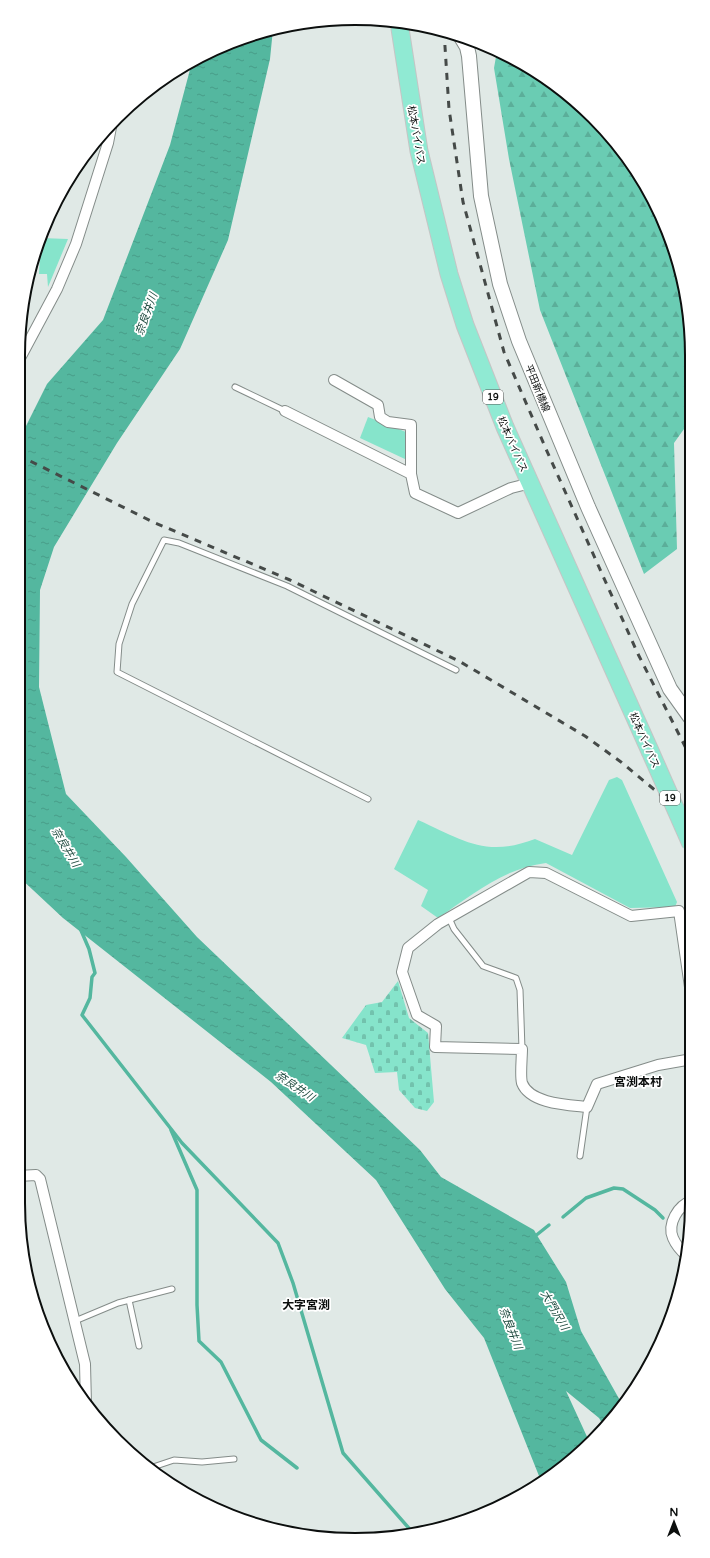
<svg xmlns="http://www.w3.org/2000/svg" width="710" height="1558" viewBox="0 0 710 1558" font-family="'Varela Round','Noto Sans JP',sans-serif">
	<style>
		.green { fill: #86e4cb }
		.forest { fill: url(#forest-firs) }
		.cemetery { fill: url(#cemetery-stones) }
		.water { fill: url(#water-ripples) }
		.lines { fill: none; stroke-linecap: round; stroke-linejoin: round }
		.stream { stroke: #54b79f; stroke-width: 3.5 }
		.service-casing { stroke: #848c89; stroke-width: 7 }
		.minor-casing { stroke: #848c89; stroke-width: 12 }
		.secondary-casing { stroke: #848c89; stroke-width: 16 }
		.trunk-casing { stroke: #c5c5c5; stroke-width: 19 }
		.service { stroke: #fff; stroke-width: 5 }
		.minor { stroke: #fff; stroke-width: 10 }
		.secondary { stroke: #fff; stroke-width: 14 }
		.trunk { stroke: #90ead3; stroke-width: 17 }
		.rail { stroke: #454a48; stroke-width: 3; stroke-dasharray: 7 7; stroke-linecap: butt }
		.trunk-bridge-casing { stroke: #c5c5c5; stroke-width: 19; stroke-linecap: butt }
		.trunk-bridge { stroke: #90ead3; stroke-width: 17 }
		.labels { text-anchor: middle; stroke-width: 3.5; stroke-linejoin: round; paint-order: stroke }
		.shield { fill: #fff; stroke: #555756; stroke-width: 1 }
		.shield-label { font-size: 9px; font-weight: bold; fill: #0c0f0e }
		.street-label { font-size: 10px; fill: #0c0f0e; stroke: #fff }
		.water-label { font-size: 11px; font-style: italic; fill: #234e43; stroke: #fff }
		.quarter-label { font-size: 12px; font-weight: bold; fill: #0c0f0e; stroke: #fff }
		.rim { fill: none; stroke: #0c0f0e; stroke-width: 2 }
	</style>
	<defs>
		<pattern id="forest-firs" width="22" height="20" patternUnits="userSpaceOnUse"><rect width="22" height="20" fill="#6accb3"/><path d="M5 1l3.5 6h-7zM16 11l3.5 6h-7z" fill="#5bae99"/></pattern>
		<pattern id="cemetery-stones" width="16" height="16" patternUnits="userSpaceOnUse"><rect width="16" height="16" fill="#86e4cb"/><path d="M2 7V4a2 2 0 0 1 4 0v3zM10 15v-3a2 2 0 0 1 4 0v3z" fill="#72c2ad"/></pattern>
		<pattern id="water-ripples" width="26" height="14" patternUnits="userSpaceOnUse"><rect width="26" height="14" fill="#54b79f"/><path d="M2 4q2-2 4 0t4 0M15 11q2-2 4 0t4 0" fill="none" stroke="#489c88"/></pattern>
	</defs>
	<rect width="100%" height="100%" fill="#e0e9e6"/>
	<g class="green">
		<path d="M41,238l27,1 -20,48 -1,-13h-8z"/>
		<path d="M368,417l38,15 1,28 -47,-22z"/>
		<path d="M617,777l5,3 55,122 -2,5 -45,1 -84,-45c-42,5 -74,32 -108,55l-17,-12 7,-16 -34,-21 24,-49c45,20 67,38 117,19l37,16 37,-75z"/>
	</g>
	<path class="forest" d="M497,51l63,37 62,62 44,76 23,85v111l-15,21 3,106 -33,25 -104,-264 -31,-151 -15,-91z"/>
	<path class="cemetery" d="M398,981l11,37 19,15 6,69 -7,9 -12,-3 -16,-18 -2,-18 -22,1 -9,-28 -24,-7 24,-33 16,-3z"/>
	<path class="water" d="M273,29l-3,30 -42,181 -48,109 -63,94 -63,104 -14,43 -1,97 27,107 60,63 71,80 223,213 21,27 93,53 4,7 28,45 15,49 41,73 -17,24 -6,-10 -33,-27 23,50 -48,40 -57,-143 -39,-49 -69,-109 -105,-98 -208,-164 -45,-42v-434l29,-58 56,-64 67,-175 22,-83 34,-18z"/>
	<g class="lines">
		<g class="stream">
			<path d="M80,928l9,21 6,24 -3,4 -2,21 -8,17 100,128 96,100 15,40 50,170 71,81"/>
			<path d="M171,1130l26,60v115l2,36 22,21 40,78 36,28"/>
			<path d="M563,1217l23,-19 28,-10 9,1 32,21 8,8"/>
			<path d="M534,1237l15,-12"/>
		</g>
		<g class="service-casing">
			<g id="service">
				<path d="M235,387l50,24"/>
				<path d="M368,799l-251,-127 2,-28 13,-40 32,-64 15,3 108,43 169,84"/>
				<path d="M449,918l5,11 29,37 33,12 4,12 2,59"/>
				<path d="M580,1156l7,-49"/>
				<path d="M129,1300l10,46"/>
				<path d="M75,1321l43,-18 54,-14"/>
				<path d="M153,1467l21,-7 28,2 32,-3"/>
			</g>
		</g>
		<g class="minor-casing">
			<g id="minor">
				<path d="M18,362l39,-73 19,-45 32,-101 4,-21"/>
				<path d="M334,380l44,25 2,12 8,5 23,3v49"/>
				<path d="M285,411l126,63 4,19 43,20 53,-25 20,-5"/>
				<path d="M691,994l-12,-83 -48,5 -85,-43 -17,-1 -91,52 -30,24 -6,24 15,43 19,11 -1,21 87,2c0,8 -2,27 0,34 8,21 47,22 65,24l10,-23 61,-19 34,-6"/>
				<path d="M18,1176l18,-1 4,4 45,185 1,40"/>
				<path d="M687,1256c-6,-5 -11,-11 -14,-18 -6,-14 5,-33 19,-37"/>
			</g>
		</g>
		<g class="secondary-casing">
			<path id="secondary" d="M461,37l6,10 2,9 12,140 19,88 19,57 69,166 82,182 20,28"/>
		</g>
		<g class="trunk-casing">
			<path id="trunk" d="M399,22l20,129 30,123 16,51 40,102 145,324"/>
		</g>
		<use href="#service" class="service"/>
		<use href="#minor" class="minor"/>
		<use href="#secondary" class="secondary"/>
		<use href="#trunk" class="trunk"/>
		<g class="rail">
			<path d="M444,31l5,78 14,93 41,150 42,97 92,205 53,104"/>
			<path d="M18,455l135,67 137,58 169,81 126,75 36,26 70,58"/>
		</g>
		<g class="trunk-bridge-casing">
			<path id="trunk-bridge" d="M650,751l41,93"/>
		</g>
		<use href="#trunk-bridge" class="trunk-bridge"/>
	</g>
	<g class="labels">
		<g class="shield">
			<rect x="483" y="390" width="20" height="14" rx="3"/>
			<rect x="660" y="791" width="20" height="14" rx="3"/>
		</g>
		<g class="shield-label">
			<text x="493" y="400">19</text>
			<text x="670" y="801">19</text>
		</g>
		<g class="street-label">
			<text transform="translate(417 135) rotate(80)" y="4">松本バイパス</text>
			<text transform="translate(538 388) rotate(68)" y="4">平田新橋線</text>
			<text transform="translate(513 444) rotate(66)" y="4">松本バイパス</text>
			<text transform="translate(645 740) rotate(66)" y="4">松本バイパス</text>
		</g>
		<g class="water-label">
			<text transform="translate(146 314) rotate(-70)" y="4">奈良井川</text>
			<text transform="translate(66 847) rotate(59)" y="4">奈良井川</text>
			<text transform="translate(295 1086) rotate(34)" y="4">奈良井川</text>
			<text transform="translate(555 1310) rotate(60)" y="4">大門沢川</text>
			<text transform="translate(511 1328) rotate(69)" y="4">奈良井川</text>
		</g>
		<g class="quarter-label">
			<text x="638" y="1086">宮渕本村</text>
			<text x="306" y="1309">大字宮渕</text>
		</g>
	</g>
	<path d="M0 0H710V1558H0ZM355 25H355A330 330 0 0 1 685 355V1203A330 330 0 0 1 355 1533H355A330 330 0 0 1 25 1203V355A330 330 0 0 1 355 25Z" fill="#fff" fill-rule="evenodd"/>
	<path class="rim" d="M355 25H355A330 330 0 0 1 685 355V1203A330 330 0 0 1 355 1533H355A330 330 0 0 1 25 1203V355A330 330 0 0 1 355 25Z"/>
	<g transform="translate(674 1522)" stroke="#ffffff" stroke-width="3" paint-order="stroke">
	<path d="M0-3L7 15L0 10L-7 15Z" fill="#0c0f0e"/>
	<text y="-6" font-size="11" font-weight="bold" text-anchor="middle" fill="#0c0f0e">N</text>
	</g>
</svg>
